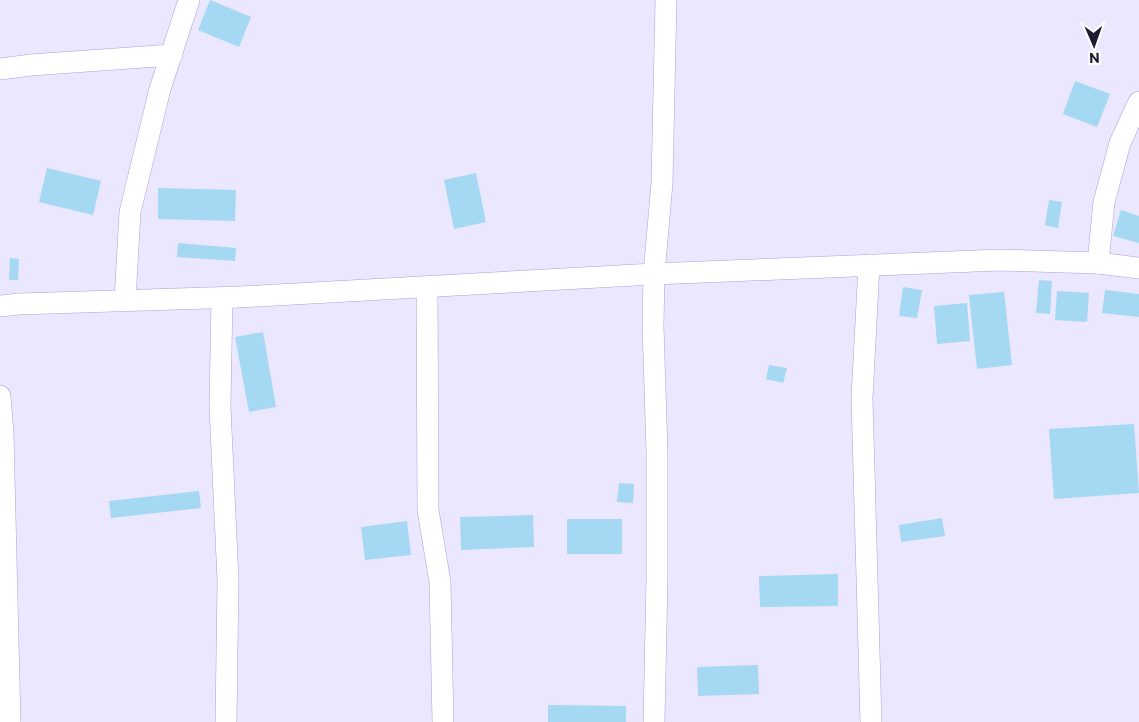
<svg xmlns="http://www.w3.org/2000/svg" width="1139" height="722" viewBox="0 0 1139 722" font-family="Commissioner,sans-serif">
	<style>
		.building { fill: #a5d8f3 }
		.lines { fill: none; stroke-linecap: round; stroke-linejoin: round }
		.minor-casing { stroke: #aba1d9; stroke-width: 22 }
		.minor { stroke: #fff; stroke-width: 21 }
	</style>
	<rect width="100%" height="100%" fill="#eae7ff"/>
	<g class="building">
		<path d="M210,0l41,17 -12,30 -41,-17z"/>
		<path d="M1075,81l35,13 -13,33 -34,-13z"/>
		<path d="M47,168l54,13 -8,34 -54,-13z"/>
		<path d="M476,173l10,49 -32,7 -10,-49z"/>
		<path d="M158,188l78,2 -1,31 -77,-2z"/>
		<path d="M1049,200l13,2 -4,26 -13,-3z"/>
		<path d="M1121,210l18,6v27l-26,-7z"/>
		<path d="M178,243l58,5 -1,13 -58,-4z"/>
		<path d="M10,258l9,1 -1,21h-9z"/>
		<path d="M1039,280l13,1 -2,33 -14,-1z"/>
		<path d="M903,287l19,3 -5,28 -18,-2z"/>
		<path d="M1105,290l34,4v23l-37,-4z"/>
		<path d="M1057,291l32,2 -2,29 -32,-2z"/>
		<path d="M1004,292l8,73 -35,4 -8,-74z"/>
		<path d="M967,303l3,38 -33,3 -3,-38z"/>
		<path d="M263,332l13,75 -27,5 -14,-75z"/>
		<path d="M769,365l18,3 -4,15 -17,-4z"/>
		<path d="M1134,424l5,69 -85,6 -5,-70z"/>
		<path d="M619,483l15,1 -1,19 -16,-1z"/>
		<path d="M199,491l2,17 -90,10 -2,-17z"/>
		<path d="M533,515l1,32 -73,3 -1,-33z"/>
		<path d="M942,518l3,18 -44,6 -2,-17z"/>
		<rect x="567" y="519" width="55" height="35"/>
		<path d="M407,521l4,34 -46,5 -4,-33z"/>
		<path d="M838,574v32l-78,1 -1,-31z"/>
		<path d="M758,665l1,29 -61,2 -1,-29z"/>
		<path d="M548,705l78,1v16h-78z"/>
	</g>
	<g class="lines">
		<g class="minor-casing">
			<g id="minor">
				<path d="M0,69l31,-4 141,-10"/>
				<path d="M1098,263l6,-61 16,-59 19,-41"/>
				<path d="M869,265l-7,133 9,324"/>
				<path d="M427,287l1,223 12,72 3,140"/>
				<path d="M222,298l-2,109 8,173 -2,142"/>
				<path d="M125,301l5,-89 30,-123 29,-89"/>
				<path d="M0,306l19,-2 220,-7 415,-23 346,-14 98,3 41,5"/>
				<path d="M0,396l3,37 7,289"/>
				<path d="M654,722l3,-143v-127l-4,-126 1,-52 8,-91 4,-183"/>
			</g>
		</g>
		<use href="#minor" class="minor"/>
	</g>
	<g transform="translate(1094 45) rotate(178)" stroke="#ffffff" stroke-width="4" paint-order="stroke">
	<path d="M0-4L9 19L0 12L-9 19Z" fill="#1e1a2f"/>
	<text y="-8" font-size="14" font-weight="bold" text-anchor="middle" fill="#1e1a2f">N</text>
	</g>
</svg>
